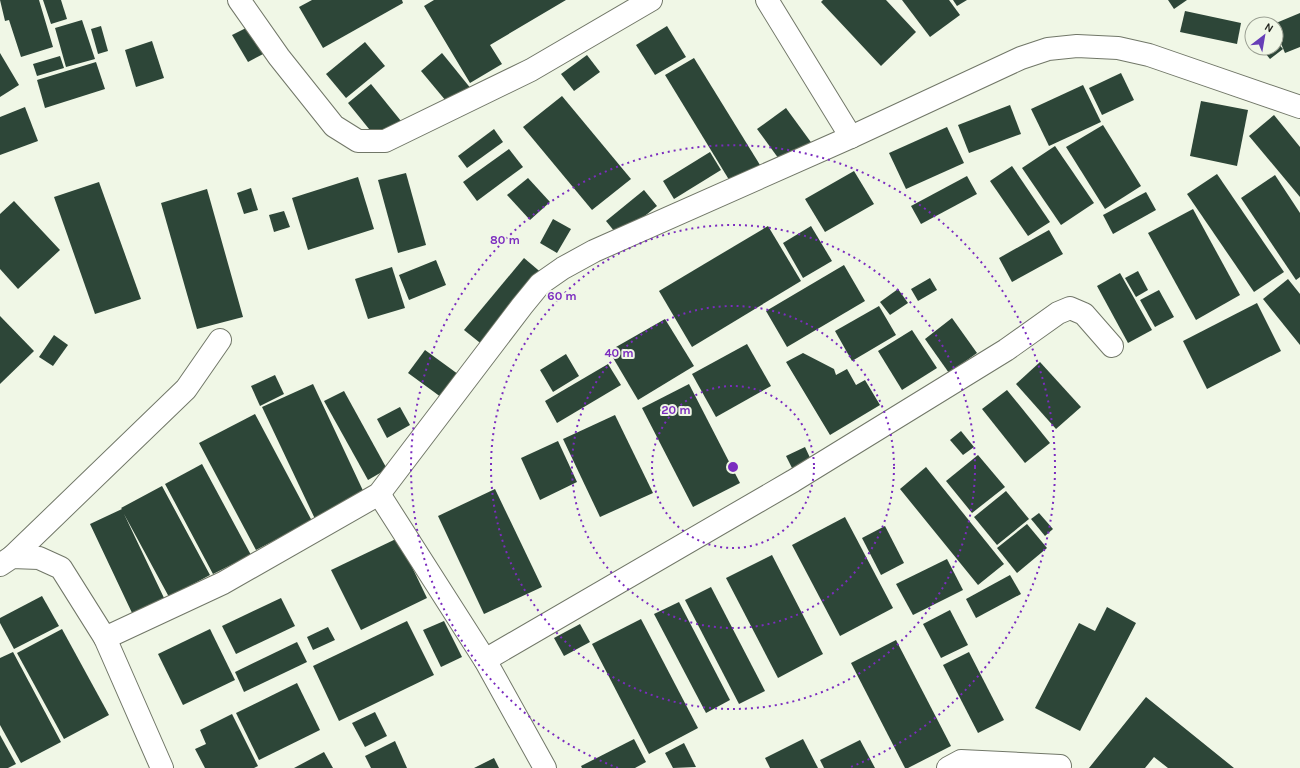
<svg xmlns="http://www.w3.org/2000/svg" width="1300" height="768" viewBox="0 0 1300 768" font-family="Karla,sans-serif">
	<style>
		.building { fill: #2d4638 }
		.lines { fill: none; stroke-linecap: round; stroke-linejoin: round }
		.minor-casing { stroke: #717768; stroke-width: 24 }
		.minor { stroke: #fff; stroke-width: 22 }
		.ring { fill: none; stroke: #7b2cbf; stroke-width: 2; stroke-dasharray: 2 4 }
		.centre { fill: #7b2cbf; stroke: #f0f7e6; stroke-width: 2 }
		.ring-label { font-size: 12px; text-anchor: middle; font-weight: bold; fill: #7b2cbf; stroke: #f0f7e6; stroke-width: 4; stroke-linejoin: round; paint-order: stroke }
	</style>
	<rect width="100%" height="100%" fill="#f0f7e6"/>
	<g class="building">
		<path d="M0,0h39l14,47 -32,10 -12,-37 -4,1z"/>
		<path d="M43,0h18l6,19 -16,5z"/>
		<path d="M312,0h90l1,3 -80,45 -24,-41z"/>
		<path d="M434,0h132l-76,45 12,19 -32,19 -46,-77z"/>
		<path d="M823,0h63l30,32 -35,34 -60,-64z"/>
		<path d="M902,0h47l11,15 -30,22z"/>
		<path d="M953,0h14l-10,6z"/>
		<path d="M1168,0h19l-13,9z"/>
		<path d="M1185,11l56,12 -4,21 -57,-12z"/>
		<path d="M1300,13v34l-15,6 -9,-21v-9z"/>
		<path d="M82,20l13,39 -29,8 -11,-39z"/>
		<path d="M252,25l15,27 -19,10 -16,-27z"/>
		<path d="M101,26l7,25 -10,3 -7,-25z"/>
		<path d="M667,26l19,31 -31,18 -19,-30z"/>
		<path d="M152,41l12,37 -28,9 -11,-37z"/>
		<path d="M1276,41l7,8 -13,10 -9,-11h15z"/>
		<path d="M365,42l20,24 -39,32 -20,-24z"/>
		<path d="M0,53l19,32 -19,12z"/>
		<path d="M442,53l30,37 -21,17 -30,-36z"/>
		<path d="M587,55l13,17 -26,19 -13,-17z"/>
		<path d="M60,56l4,12 -27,8 -4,-12z"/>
		<path d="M694,58l66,107 -29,18 -66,-108z"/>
		<path d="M96,62l9,27 -60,19 -8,-28z"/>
		<path d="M1121,73l13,27 -32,15 -13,-27z"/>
		<path d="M371,84l30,37 -23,19 -30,-37z"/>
		<path d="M1083,85l18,37 -52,24 -18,-37z"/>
		<path d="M562,96l69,83 -39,31 -69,-83z"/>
		<path d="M1201,101l47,9 -11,56 -47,-10z"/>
		<path d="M1010,105l11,29 -52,19 -11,-28z"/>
		<path d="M25,107l13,34 -38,14v-38z"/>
		<path d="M786,108l27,37 -29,21 -27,-37z"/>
		<path d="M1274,115l26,32v50l-51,-61z"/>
		<path d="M1103,125l38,61 -36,23 -39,-62z"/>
		<path d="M947,127l17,36 -58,26 -17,-36z"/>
		<path d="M494,129l9,13 -36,26 -9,-12z"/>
		<path d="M1055,146l39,57 -33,22 -39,-57z"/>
		<path d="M509,149l14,18 -46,34 -14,-19z"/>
		<path d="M710,152l11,18 -47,29 -11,-18z"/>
		<path d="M1012,166l38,56 -22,14 -38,-55z"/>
		<path d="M854,171l20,33 -49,28 -20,-33z"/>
		<path d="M406,173l20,72 -28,8 -20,-73z"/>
		<path d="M1217,174l67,98 -30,20 -67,-98z"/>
		<path d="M1275,175l25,38v64l-4,3 -55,-82z"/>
		<path d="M967,176l10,18 -56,30 -10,-18z"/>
		<path d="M358,177l16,52 -66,21 -16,-52z"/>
		<path d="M528,178l22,24 -20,18 -23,-25z"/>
		<path d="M99,182l42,117 -46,15 -41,-117z"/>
		<path d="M251,188l7,22 -14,4 -7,-21z"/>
		<path d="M207,189l36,128 -46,12 -36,-126z"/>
		<path d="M644,190l13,16 -38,31 -13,-16z"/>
		<path d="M1146,192l10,18 -43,24 -10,-19z"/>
		<path d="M14,201l46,49 -42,39 -18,-20v-55z"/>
		<path d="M1193,209l47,86 -44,25 -48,-87z"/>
		<path d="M284,211l6,16 -16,5 -5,-17z"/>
		<path d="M553,219l18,10 -14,24 -17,-10z"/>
		<path d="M768,226l33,55 -109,66 -33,-56z"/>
		<path d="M811,226l21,35 -29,17 -20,-35z"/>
		<path d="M1049,230l14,24 -51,28 -13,-24z"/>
		<path d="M524,258l20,17 -60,71 -20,-16z"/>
		<path d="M436,260l10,25 -37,15 -10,-25z"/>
		<path d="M844,265l21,36 -78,46 -21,-36z"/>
		<path d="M392,267l13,41 -37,11 -13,-40z"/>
		<path d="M1138,271l10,19 -12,7 -11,-19z"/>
		<path d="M1120,273l32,57 -24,13 -31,-57z"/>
		<path d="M930,278l7,12 -19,11 -7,-12z"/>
		<path d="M1288,279l12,15v51l-37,-46z"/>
		<path d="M898,289l10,14 -18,12 -10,-13z"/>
		<path d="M1159,290l15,27 -19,10 -15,-27z"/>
		<path d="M1257,303l24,48 -74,38 -24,-48z"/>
		<path d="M879,306l17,29 -44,26 -17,-30z"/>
		<path d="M0,316l34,35 -34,33z"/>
		<path d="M952,318l25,35 -28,20 -24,-34z"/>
		<path d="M665,319l29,47 -56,34 -29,-49z"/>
		<path d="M912,330l25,38 -35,22 -24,-39z"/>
		<path d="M54,335l14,10 -15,21 -14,-9z"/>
		<path d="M747,344l24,42 -55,31 -24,-43z"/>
		<path d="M425,350l37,27 -17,23 -37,-27z"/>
		<path d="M803,353l31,16 2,6 11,-6 9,16 9,-5 15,25 -50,30 -44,-73z"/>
		<path d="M566,354l13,22 -26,16 -13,-22z"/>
		<path d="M1040,362l41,45 -25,22 -40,-45z"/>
		<path d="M608,364l13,21 -64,38 -12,-22z"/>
		<path d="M275,375l9,19 -24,12 -9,-20z"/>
		<path d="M313,384l53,113 -50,24 -54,-114z"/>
		<path d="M689,384l51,99 -47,24 -51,-99z"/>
		<path d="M1007,390l43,53 -25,20 -43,-54z"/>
		<path d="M344,391l43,78 -19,11 -44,-79z"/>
		<path d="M400,407l10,18 -23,13 -10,-19z"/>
		<path d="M255,414l57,107 -56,29 -57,-107z"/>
		<path d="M615,415l38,78 -53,24 -37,-78z"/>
		<path d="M961,431l13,16 -11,8 -13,-15z"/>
		<path d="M558,441l19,41 -37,18 -19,-42z"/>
		<path d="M805,447l7,15 -19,8 -7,-14z"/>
		<path d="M978,455l27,32 -33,26 -26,-32z"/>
		<path d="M202,464l49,91 -38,19 -48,-90z"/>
		<path d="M926,467l78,97 -26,21 -78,-96z"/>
		<path d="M162,486l48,89 -41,22 -45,-83 41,86 -32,15 -43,-91 32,-15 -1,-1z"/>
		<path d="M495,489l47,98 -58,27 -46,-98z"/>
		<path d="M1006,491l23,28 -32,26 -23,-28z"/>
		<path d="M1039,513l14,16 -8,7 -14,-17z"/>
		<path d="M845,517l48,91 -53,28 -48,-91z"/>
		<path d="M1027,524l20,24 -30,25 -20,-25z"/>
		<path d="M885,526l19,37 -23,12 -19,-37z"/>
		<path d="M398,538l29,60 -66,32 -30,-60z"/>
		<path d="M772,555l51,99 -45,24 -52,-100z"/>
		<path d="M947,559l16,31 -50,25 -17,-31z"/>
		<path d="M1010,575l11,19 -45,24 -10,-19z"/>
		<path d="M711,587l54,104 -26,13 -54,-104z"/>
		<path d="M42,596l17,30 -45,23 -14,-26v-5z"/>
		<path d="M281,598l14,28 -59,28 -14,-28z"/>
		<path d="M679,602l51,98 -24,13 -52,-99z"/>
		<path d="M1107,607l29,16 -56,108 -45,-23 44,-85 16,8z"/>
		<path d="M950,610l18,35 -27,13 -18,-34z"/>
		<path d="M641,619l57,109 -49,26 -57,-110z"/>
		<path d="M407,621l27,54 -95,46 -26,-55z"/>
		<path d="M444,621l18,36 -21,10 -18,-37z"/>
		<path d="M580,624l10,18 -26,14 -10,-18z"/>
		<path d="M328,627l7,13 -22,10 -6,-13z"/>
		<path d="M62,629l47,86 -45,24 -47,-86z"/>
		<path d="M210,629l25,51 -52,25 -25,-51z"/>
		<path d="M896,640l55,106 -43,22h-3l-54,-105z"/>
		<path d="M297,642l10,20 -63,30 -9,-20z"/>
		<path d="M13,652l48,90 -40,21 -21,-38v-67z"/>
		<path d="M969,652l35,68 -26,13 -35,-68z"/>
		<path d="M297,683l23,47 -61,30 -23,-47z"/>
		<path d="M1146,697l88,71h-66l-14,-11 -9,11h-56z"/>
		<path d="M375,712l12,24 -22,11 -13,-24z"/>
		<path d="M232,714l26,52 -4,2h-49l-10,-19 11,-5 -6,-14z"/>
		<path d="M0,735l16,29 -8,4h-8z"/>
		<path d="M634,739l12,23 -11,6h-53l-1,-2z"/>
		<path d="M803,739l15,29h-48l-5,-10z"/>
		<path d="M860,740l15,28h-51l-4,-8z"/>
		<path d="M395,741l12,27h-36l-6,-12z"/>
		<path d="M684,743l12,24 -23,1 -8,-15z"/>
		<path d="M324,752l9,16h-39z"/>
		<path d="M494,758l5,10h-25z"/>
	</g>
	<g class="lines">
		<g class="minor-casing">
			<g id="minor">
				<path d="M239,0l40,57 55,69 24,15h27l146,-71 120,-70"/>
				<path d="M767,0l84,137"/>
				<path d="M379,494l106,166 60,108"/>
				<path d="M12,557l174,-168 34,-49"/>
				<path d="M0,565l12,-8 27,1 22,10 44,70 118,-55 156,-89 143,-188 18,-22 23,-16 31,-17 257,-114 170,-79 27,-9 29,-3 41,2 31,7 151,52"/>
				<path d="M105,638l57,130"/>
				<path d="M485,660l308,-179 213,-131 52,-37 12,-5 14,6 28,32"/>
				<path d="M948,768l13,-7 99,5"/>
			</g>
		</g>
		<use href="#minor" class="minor"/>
	</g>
	<g class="ring">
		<circle cx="733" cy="467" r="81"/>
		<circle cx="733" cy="467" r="161"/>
		<circle cx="733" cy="467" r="242"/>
		<path d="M618 768A322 322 0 1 1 848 768"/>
	</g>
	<circle cx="733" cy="467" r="6" class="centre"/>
	<g class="ring-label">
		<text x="505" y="244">80 m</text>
		<text x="562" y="300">60 m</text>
		<text x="619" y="357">40 m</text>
		<text x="676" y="414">20 m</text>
	</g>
	<g transform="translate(1264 36) rotate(31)"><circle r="19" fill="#f0f7e6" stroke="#9ca194"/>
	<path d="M0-3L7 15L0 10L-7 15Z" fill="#663eb7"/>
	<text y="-6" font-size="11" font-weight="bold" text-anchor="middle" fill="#1d1f19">N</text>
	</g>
</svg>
